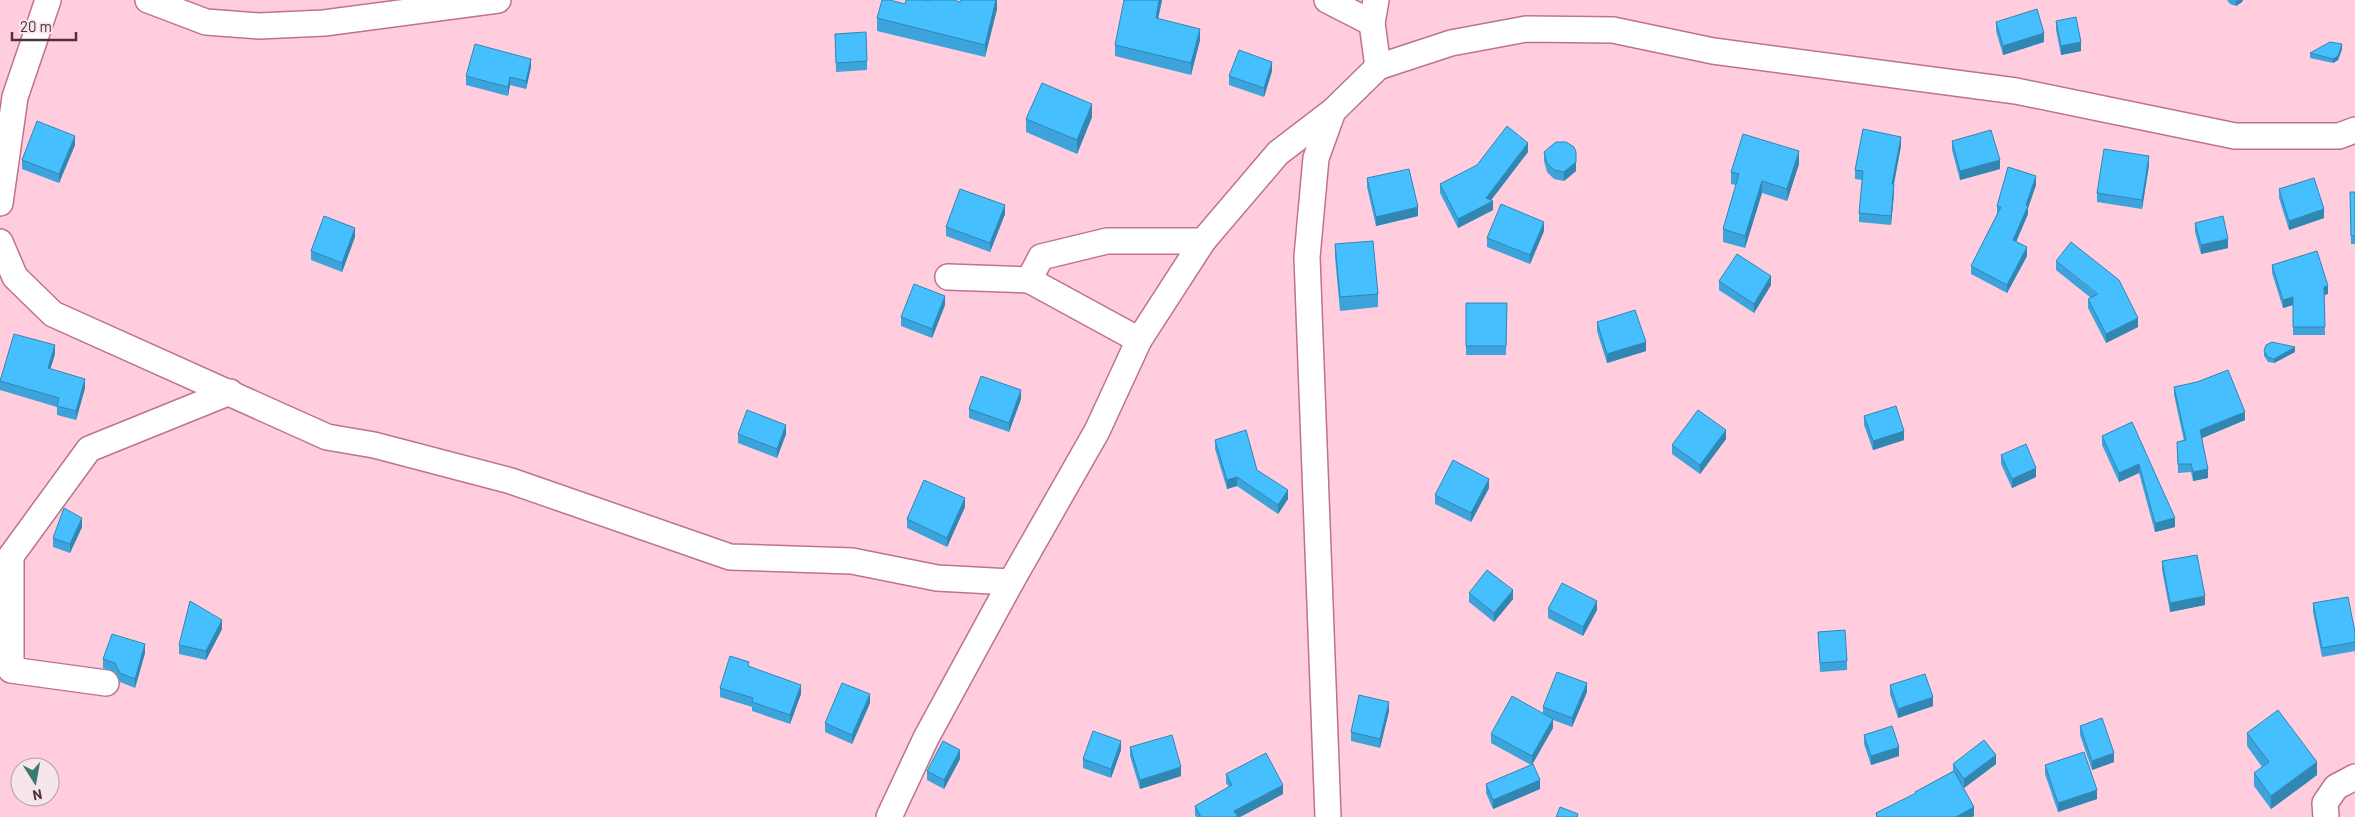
<svg xmlns="http://www.w3.org/2000/svg" width="2355" height="817" viewBox="0 0 2355 817" font-family="Barlow,sans-serif">
	<style>
		.lines { fill: none; stroke-linecap: round; stroke-linejoin: round }
		.street-casing { stroke: #bd738e; stroke-width: 28 }
		.street { stroke: #fff; stroke-width: 25 }
		.wall { fill: #3ca4db }
		.shaded-wall { fill: #3186b2 }
		.building { fill: #46bfff; stroke: #3186b2 }
	</style>
	<rect width="100%" height="100%" fill="#ffcdde"/>
	<g class="lines">
		<g class="street-casing">
			<g id="street">
				<path d="M148,0l58,22 53,4 65,-3 174,-23"/>
				<path d="M1327,0l45,23"/>
				<path d="M1376,0l-4,23 6,44"/>
				<path d="M0,203l15,-106 33,-97"/>
				<path d="M0,242l15,35 38,37 274,123 47,8 137,36 219,76 122,4 85,17 74,4"/>
				<path d="M948,277l81,3"/>
				<path d="M1139,340l-110,-60 12,-23 66,-16h96"/>
				<path d="M106,683l-95,-13v-114l78,-107 141,-57"/>
				<path d="M889,817l37,-79 85,-156 86,-151 42,-91 64,-99 75,-88 55,-42"/>
				<path d="M1328,817l-21,-560 9,-99 17,-47 45,-44 73,-24 75,-14 87,1 100,21 303,40 219,45h104l16,-6"/>
				<path d="M2326,817l-1,-14 11,-16 19,-10"/>
			</g>
		</g>
		<use href="#street" class="street"/>
	</g>
	<g class="wall">
		<path d="M997,0v9l-12,48 -108,-26v-13l28,-14 24,-3 31,1z"/>
		<path d="M1162,0l-4,18 42,22 -9,35 -76,-19v-11z"/>
		<path d="M2227,0h16l-1,2 -6,4 -6,-2z"/>
		<path d="M2056,21l25,30 -20,4 -5,-25z"/>
		<path d="M1996,22l48,20 -41,13 -7,-24z"/>
		<path d="M835,34l32,27v9l-31,2z"/>
		<path d="M2342,49l-4,11 -5,3 -23,-5v-5z"/>
		<path d="M531,67l-5,22 -16,-4 -2,11 -42,-11v-9z"/>
		<path d="M1272,71l-8,26 -35,-12v-9z"/>
		<path d="M1092,117l-15,37 -51,-22v-13z"/>
		<path d="M1952,141l48,28 -40,11 -8,-30z"/>
		<path d="M75,145l-16,38 -37,-14v-9z"/>
		<path d="M1901,146l-7,38v9l-3,32 -32,-3v-9l3,-33 -7,-1v-9z"/>
		<path d="M1528,152l-37,48 2,10 -35,18 -18,-35v-9z"/>
		<path d="M1544,152l32,19 -12,10 -10,-2 -7,-7 -3,-11z"/>
		<path d="M1799,164l-12,37 -25,-8 -17,55 -22,-6v-13l13,-44 -5,-1v-12z"/>
		<path d="M2149,165l-7,44 -45,-7v-9z"/>
		<path d="M1367,178l51,38 -42,10 -9,-39z"/>
		<path d="M2036,185l-8,23v6l-12,28 11,14 -20,37 -36,-19v-8l26,-52v-8z"/>
		<path d="M2279,189l45,29 -35,12 -10,-32z"/>
		<path d="M2350,192h5v52h-4z"/>
		<path d="M1005,214l-15,38 -44,-16v-9z"/>
		<path d="M2195,223l33,25 -27,6 -6,-22z"/>
		<path d="M1544,231l-14,33 -43,-17v-9z"/>
		<path d="M355,237l-13,35 -31,-12v-9z"/>
		<path d="M1335,244l43,50v13l-38,4 -5,-54z"/>
		<path d="M2056,261l82,66 -32,16 -18,-35v-9l3,-1 -35,-28z"/>
		<path d="M2272,265l56,29 -4,1 1,40h-32v-30l-10,3 -11,-35z"/>
		<path d="M1719,281l52,4 -17,28 -35,-23z"/>
		<path d="M1466,303h41l-1,52h-40z"/>
		<path d="M945,305l-13,33 -31,-12v-9z"/>
		<path d="M1597,322l49,29 -39,12 -10,-32z"/>
		<path d="M2264,351l31,1 -21,11 -6,-1 -4,-6z"/>
		<path d="M55,354l-5,15 35,19 -9,32 -19,-5v-8l-57,-17v-9z"/>
		<path d="M2174,387l71,33 -43,18 6,40 -15,3 -2,-9 -13,1 -1,-31 7,-1 -10,-46z"/>
		<path d="M1021,399l-12,33 -40,-14v-9z"/>
		<path d="M1864,416l40,24 -31,10 -9,-25z"/>
		<path d="M2132,422l43,105 -20,5 -16,-59 -20,9 -17,-37v-9z"/>
		<path d="M738,434h48l-9,24 -39,-15z"/>
		<path d="M1726,439l-26,35 -28,-20v-9z"/>
		<path d="M1215,440l73,59 -10,15 -41,-28 -10,3 -12,-40z"/>
		<path d="M2001,455l35,22 -24,11 -11,-24z"/>
		<path d="M1489,488l-18,34 -36,-18v-9z"/>
		<path d="M965,507l-18,40 -40,-19v-9z"/>
		<path d="M82,527l-12,26 -17,-6v-9z"/>
		<path d="M2162,561l43,44 -35,7 -8,-42z"/>
		<path d="M1469,593l44,6 -19,23 -25,-20z"/>
		<path d="M2313,603l42,29v19l-33,6 -9,-45z"/>
		<path d="M1548,609l49,1 -14,26 -35,-18z"/>
		<path d="M222,629l-16,31 -27,-6v-9z"/>
		<path d="M1818,632l29,29v9l-27,2z"/>
		<path d="M145,653l-10,35 -15,-6 -5,-10 -12,-4v-9z"/>
		<path d="M749,666l52,28 -11,30 -38,-13v-4l-32,-10v-9z"/>
		<path d="M1890,685l43,21 -35,12 -8,-24z"/>
		<path d="M1587,692l-15,35 -19,-7v8l-21,36 8,25 -47,20 -7,-16v-9l45,-19 -40,-22v-9l52,-20v-7z"/>
		<path d="M870,703l-18,41 -27,-12v-9z"/>
		<path d="M1389,711l-9,37 -29,-7v-9z"/>
		<path d="M2080,726l34,36 -22,8 -12,-35z"/>
		<path d="M2247,733l70,42 -46,34 -17,-23v-13l8,-6 -15,-21z"/>
		<path d="M1864,735l35,21 -28,9 -7,-21z"/>
		<path d="M1130,747l51,29 -41,13 -10,-33z"/>
		<path d="M1121,750l-10,28 -28,-10v-9z"/>
		<path d="M960,759l-16,30 -17,-9v-9z"/>
		<path d="M1953,764h43l-32,24 -5,-7 15,35 -2,1h-96v-4l39,-19v-2l38,-21z"/>
		<path d="M2045,765l52,34 -39,13 -13,-38z"/>
		<path d="M1226,774l57,20 -43,23h-44l-1,-2v-9l34,-19 -3,-4z"/>
	</g>
	<g class="shaded-wall">
		<path d="M996,0h1v9l-12,48v-12z"/>
		<path d="M1159,0h3l-6,29v-11z"/>
		<path d="M2238,0h5l-1,2 -6,4v-5z"/>
		<path d="M1200,29v11l-9,35v-12z"/>
		<path d="M2044,33v9l-41,13v-9z"/>
		<path d="M2081,42v9l-20,4v-9z"/>
		<path d="M2342,44v5l-4,11 -5,3v-4z"/>
		<path d="M531,59v8l-5,22v-8z"/>
		<path d="M1272,62v9l-8,26v-9z"/>
		<path d="M510,77v8l-2,11v-9z"/>
		<path d="M1092,104v13l-15,37v-14z"/>
		<path d="M75,136v9l-16,38v-9z"/>
		<path d="M1901,137v9l-9,47v-9z"/>
		<path d="M1528,143v9l-39,51 4,-2v9l-35,18v-9l28,-21z"/>
		<path d="M1799,151v13l-12,37v-12z"/>
		<path d="M1576,152v19l-12,10v-9z"/>
		<path d="M2149,156v9l-7,44v-9z"/>
		<path d="M2000,160v9l-40,11v-9z"/>
		<path d="M2036,176v9l-8,23v6l-15,35v-9z"/>
		<path d="M1762,181v12l-17,55v-12z"/>
		<path d="M1894,184v9l-3,32v-9z"/>
		<path d="M1005,205v9l-15,38v-9z"/>
		<path d="M1418,207v9l-42,10v-9z"/>
		<path d="M2324,209v9l-35,12v-9z"/>
		<path d="M1544,222v9l-14,33v-9z"/>
		<path d="M355,228v9l-13,35v-9z"/>
		<path d="M2228,239v9l-27,6v-9z"/>
		<path d="M2027,247v9l-20,37v-8z"/>
		<path d="M1771,276v9l-17,28v-9z"/>
		<path d="M2328,286v8l-4,1v-8z"/>
		<path d="M945,296v9l-13,33v-9z"/>
		<path d="M2293,297v8l-10,3v-8z"/>
		<path d="M2138,318v9l-32,16v-9z"/>
		<path d="M1646,342v9l-39,12v-9z"/>
		<path d="M55,345v9l-7,23v-9z"/>
		<path d="M2295,347v5l-21,11v-4z"/>
		<path d="M85,379v9l-9,32v-9z"/>
		<path d="M1021,390v9l-12,33v-9z"/>
		<path d="M2245,412v8l-45,19v-9z"/>
		<path d="M786,425v9l-9,24v-9z"/>
		<path d="M1726,430v9l-26,35v-9z"/>
		<path d="M1904,431v9l-31,10v-9z"/>
		<path d="M2139,464v9l-20,9v-9z"/>
		<path d="M2036,468v9l-24,11v-9z"/>
		<path d="M2208,469v9l-15,3v-9z"/>
		<path d="M1237,477v9l-10,3v-9z"/>
		<path d="M1489,479v9l-18,34v-9z"/>
		<path d="M1288,490v9l-10,15v-9z"/>
		<path d="M965,498v9l-18,40v-9z"/>
		<path d="M82,518v9l-12,26v-9z"/>
		<path d="M2175,518v9l-20,5v-9z"/>
		<path d="M1513,590v9l-19,23v-9z"/>
		<path d="M2205,596v9l-35,7v-9z"/>
		<path d="M1597,601v9l-14,26v-9z"/>
		<path d="M222,620v9l-16,31v-9z"/>
		<path d="M145,644v9l-10,35v-9z"/>
		<path d="M1587,683v9l-15,35v-9z"/>
		<path d="M801,685v9l-11,30v-9z"/>
		<path d="M870,694v9l-18,41v-9z"/>
		<path d="M1933,697v9l-35,12v-9z"/>
		<path d="M1389,702v9l-9,37v-9z"/>
		<path d="M1553,719v9l-21,37v-9z"/>
		<path d="M1121,741v9l-10,28v-9z"/>
		<path d="M1899,747v9l-28,9v-9z"/>
		<path d="M960,750v9l-16,30v-9z"/>
		<path d="M2114,753v9l-22,8v-9z"/>
		<path d="M1996,755v9l-32,24v-9z"/>
		<path d="M2317,762v13l-46,34v-13z"/>
		<path d="M1181,767v9l-41,13v-9z"/>
		<path d="M1540,780v9l-47,20v-9z"/>
		<path d="M1283,785v9l-43,23h-6v-6z"/>
		<path d="M2097,790v9l-39,13v-9z"/>
		<path d="M1974,807v9l-2,1h-16z"/>
	</g>
	<g class="building">
		<path d="M882,0h8l15,4 1,-4h19l4,1v-1h25l6,2 1,-2h35l-11,45 -108,-27z"/>
		<path d="M1124,0h35l-3,18 44,11 -9,34 -76,-18z"/>
		<path d="M2037,9l7,24 -41,13 -7,-24z"/>
		<path d="M2076,17l5,25 -20,4 -5,-25z"/>
		<path d="M866,32l1,29 -31,2 -1,-29z"/>
		<path d="M2330,42l12,2 -4,12 -5,3 -23,-6z"/>
		<path d="M475,44l56,15 -5,22 -16,-4 -2,10 -42,-11z"/>
		<path d="M1239,50l33,12 -8,26 -35,-12z"/>
		<path d="M1042,83l50,21 -15,36 -51,-21z"/>
		<path d="M37,121l38,15 -16,38 -37,-14z"/>
		<path d="M1507,126l21,17 -42,55 7,3 -35,18 -18,-35 37,-19z"/>
		<path d="M1863,129l38,8 -9,47h2l-3,32 -32,-3 4,-42 -8,-1z"/>
		<path d="M1991,130l9,30 -40,11 -8,-30z"/>
		<path d="M1743,134l56,17 -12,38 -25,-8 -17,55 -22,-7 16,-55 -8,-2z"/>
		<path d="M1556,142h10l8,5 2,5v10l-12,10 -10,-2 -7,-7 -3,-11z"/>
		<path d="M2104,149l45,7 -7,44 -45,-7z"/>
		<path d="M2008,167l28,9 -10,29 2,1 -15,34 14,7 -20,38 -36,-19 30,-59 -4,-1z"/>
		<path d="M1409,169l9,38 -42,10 -9,-39z"/>
		<path d="M2314,178l10,31 -35,12 -10,-32z"/>
		<path d="M960,189l45,16 -15,38 -44,-16z"/>
		<path d="M2350,192h5v44h-4z"/>
		<path d="M1501,204l43,18 -14,33 -43,-17z"/>
		<path d="M324,216l31,12 -13,35 -31,-12z"/>
		<path d="M2223,216l5,23 -27,6 -6,-22z"/>
		<path d="M1373,241l5,53 -38,3 -5,-53z"/>
		<path d="M2071,242l48,38 19,38 -32,16 -18,-35 10,-5 -42,-33z"/>
		<path d="M2317,251l11,35 -4,1 1,40h-32v-30l-10,3 -11,-35z"/>
		<path d="M1737,254l34,22 -17,28 -35,-23z"/>
		<path d="M914,284l31,12 -13,33 -31,-12z"/>
		<path d="M1466,303h41l-1,43h-40z"/>
		<path d="M1635,310l11,32 -39,12 -10,-32z"/>
		<path d="M14,334l41,11 -7,23 37,11 -9,32 -19,-5 2,-8 -59,-17z"/>
		<path d="M2272,342l23,5 -21,12 -6,-2 -4,-6 2,-6z"/>
		<path d="M2228,370l17,42 -45,18 8,39 -15,3 -2,-8h-13l-1,-22 9,-2 -12,-53 23,-5z"/>
		<path d="M981,376l40,14 -12,33 -40,-14z"/>
		<path d="M1896,406l8,25 -31,10 -9,-25z"/>
		<path d="M747,410l39,15 -9,24 -39,-15z"/>
		<path d="M1698,410l28,20 -26,35 -28,-20z"/>
		<path d="M2132,422l43,96 -20,5 -16,-59 -20,9 -17,-37z"/>
		<path d="M1246,430l11,40 31,20 -10,15 -41,-28 -10,3 -12,-40z"/>
		<path d="M2026,444l10,24 -24,11 -11,-24z"/>
		<path d="M1453,460l36,19 -18,34 -36,-18z"/>
		<path d="M924,480l41,18 -18,40 -40,-19z"/>
		<path d="M64,508l18,10 -12,26 -17,-6z"/>
		<path d="M2197,555l8,41 -35,7 -8,-42z"/>
		<path d="M1487,570l26,20 -19,23 -25,-20z"/>
		<path d="M1562,583l35,18 -14,26 -35,-18z"/>
		<path d="M2348,597l7,35v10l-33,6 -9,-45z"/>
		<path d="M190,601l32,19 -16,31 -27,-6z"/>
		<path d="M1845,630l2,31 -27,2 -2,-31z"/>
		<path d="M112,634l33,10 -10,35 -15,-6 -5,-10 -12,-4z"/>
		<path d="M730,656l19,6 -1,4 53,19 -11,30 -38,-13 1,-4 -33,-10z"/>
		<path d="M1557,672l30,11 -15,35 -29,-11z"/>
		<path d="M1925,674l8,23 -35,12 -8,-24z"/>
		<path d="M842,683l28,11 -18,41 -27,-12z"/>
		<path d="M1359,695l30,7 -9,37 -29,-7z"/>
		<path d="M1512,696l41,23 -21,37 -41,-22z"/>
		<path d="M2278,710l39,52 -46,34 -17,-23 15,-11 -22,-29z"/>
		<path d="M2102,718l12,35 -22,8 -12,-35z"/>
		<path d="M1892,726l7,21 -28,9 -7,-21z"/>
		<path d="M1093,731l28,10 -10,28 -28,-10z"/>
		<path d="M1172,735l9,32 -41,13 -10,-33z"/>
		<path d="M1984,740l12,15 -32,24 -11,-15z"/>
		<path d="M943,741l17,9 -16,30 -17,-9z"/>
		<path d="M2084,752l13,38 -39,13 -13,-38z"/>
		<path d="M1266,753l17,32 -49,26 4,6h-37l-6,-11 37,-21 -6,-11z"/>
		<path d="M1533,764l7,16 -47,20 -7,-16z"/>
		<path d="M1954,771l20,36 -18,10h-79l-1,-4 40,-20 -1,-1z"/>
		<path d="M1560,807l18,7 -1,3h-21z"/>
	</g>
	<g transform="translate(35 782) rotate(169)"><circle r="24" fill="#f6e5ea" stroke="#b49da4"/>
	<path d="M0-4L9 19L0 12L-9 19Z" fill="#397b6c"/>
	<text y="-8" font-size="14" font-weight="bold" text-anchor="middle" fill="#50303c">N</text>
	</g>
	<path d="M12 32v8h64v-8" fill="none" stroke="#50303c" stroke-width="2.5"/>
	<text x="20" y="32" font-size="15" fill="#50303c" stroke="#f6e5ea" stroke-width="4" paint-order="stroke">20 m</text>
</svg>
